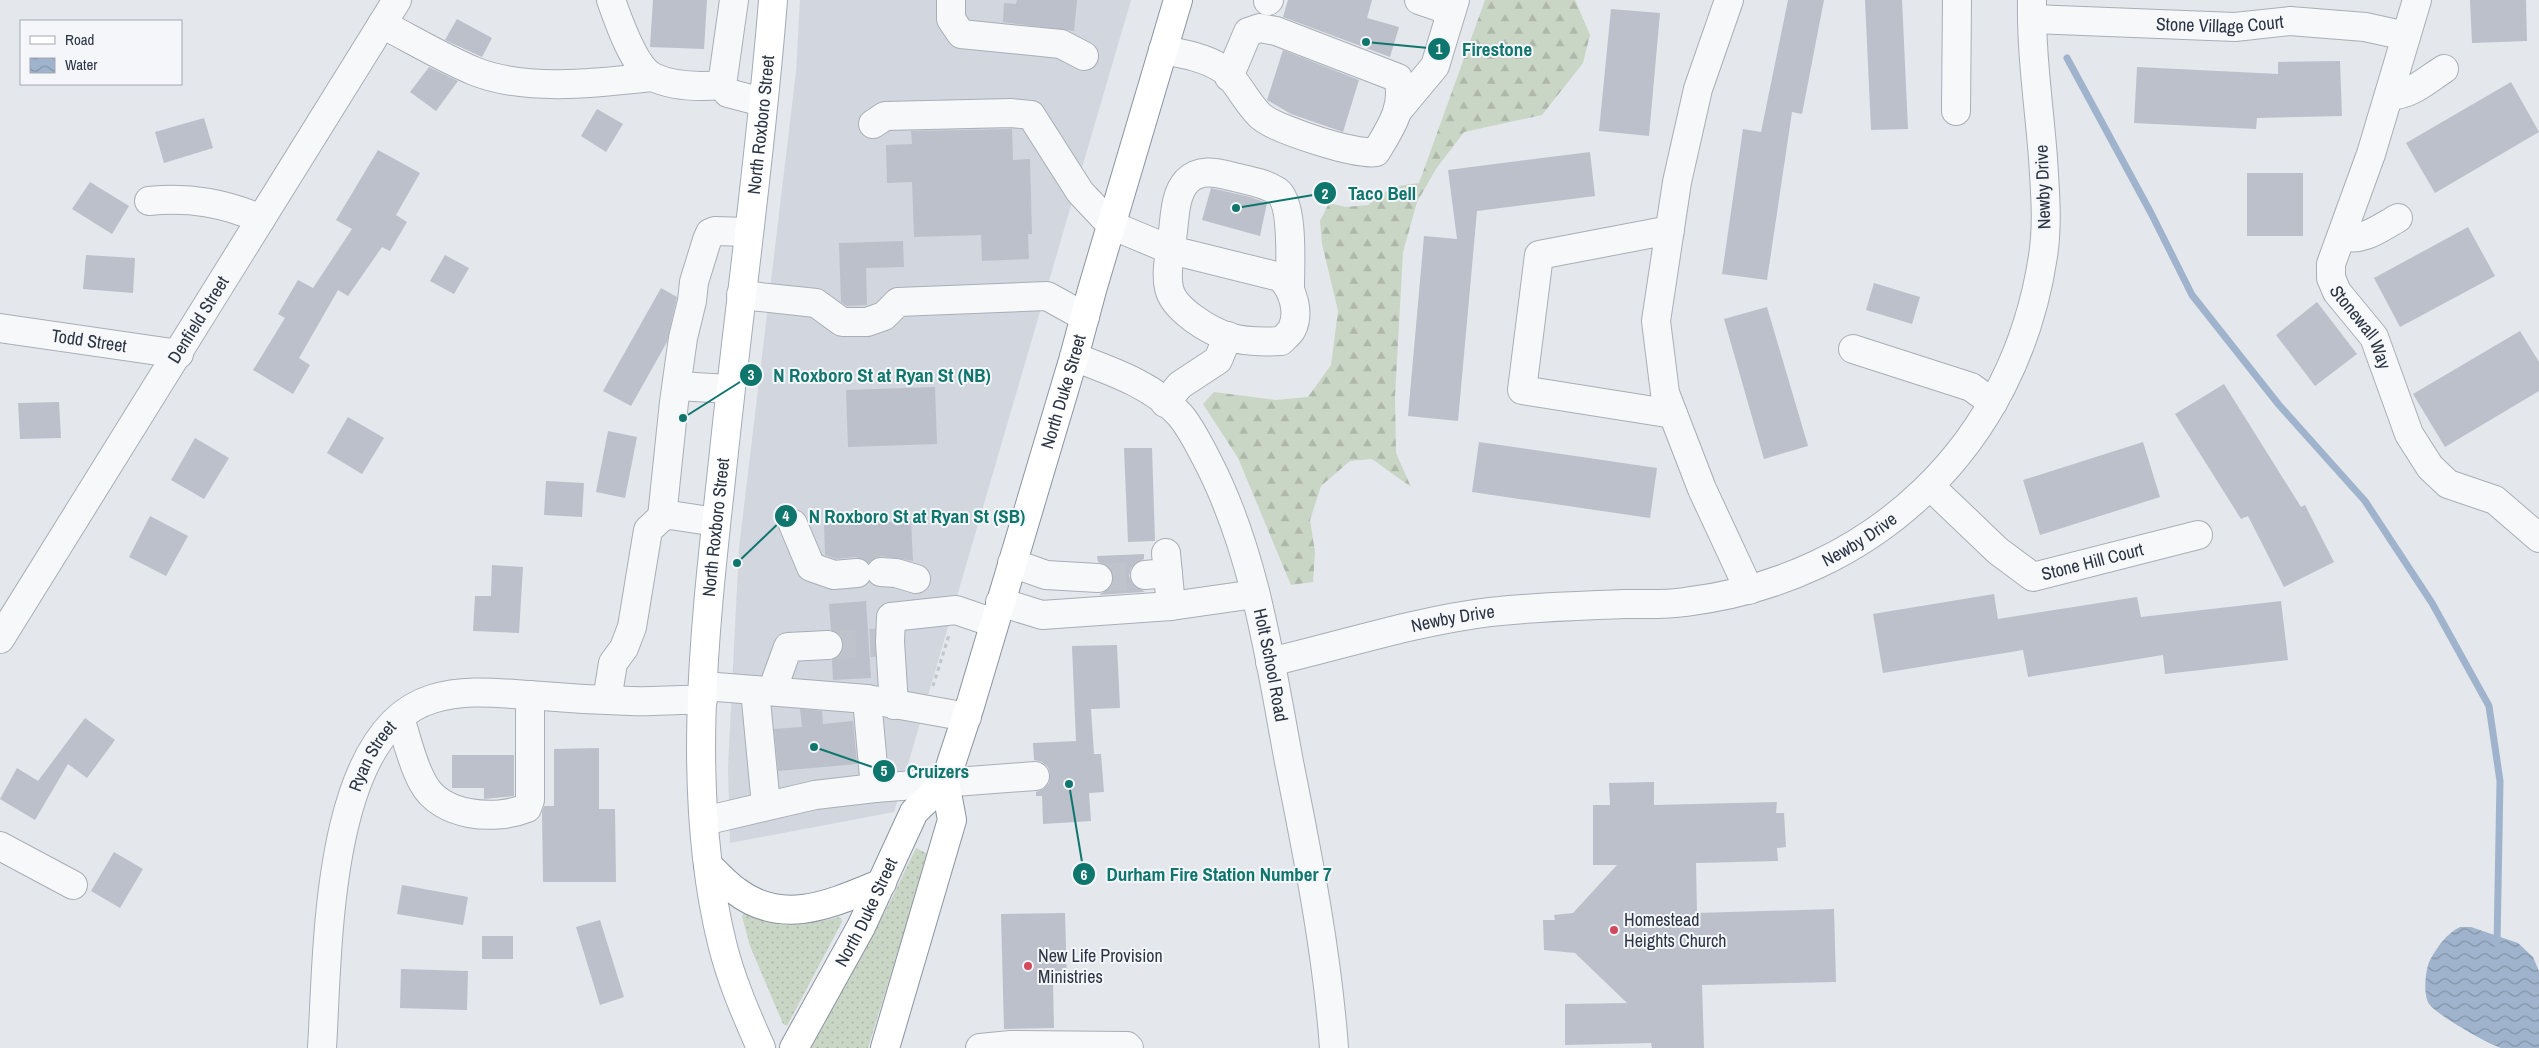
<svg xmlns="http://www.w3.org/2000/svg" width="2539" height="1048" viewBox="0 0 2539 1048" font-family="'Archivo Narrow',sans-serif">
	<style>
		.built { fill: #d2d6de }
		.grass { fill: url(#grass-dots) }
		.forest { fill: url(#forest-firs) }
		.water { fill: url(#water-waves) }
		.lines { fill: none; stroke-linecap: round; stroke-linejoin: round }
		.stream { stroke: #9fb4cc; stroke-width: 7 }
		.building { fill: #bbc0ca }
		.minor-tunnel { stroke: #bfc3cb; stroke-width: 28; stroke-dasharray: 28 14; stroke-linecap: butt }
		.minor-casing { stroke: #a9aeb7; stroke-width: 30 }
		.major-casing { stroke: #a3abb8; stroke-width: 30 }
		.highway-casing { stroke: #8b94a3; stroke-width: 30 }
		.path { stroke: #c2c5cb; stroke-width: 3; stroke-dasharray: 4 4; stroke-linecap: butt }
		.minor { stroke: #f7f8fa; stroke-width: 28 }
		.major { stroke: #fff; stroke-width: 28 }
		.highway { stroke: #fff; stroke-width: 28 }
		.poi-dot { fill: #d1495b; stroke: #f4f6f9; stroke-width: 2 }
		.labels { text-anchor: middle; stroke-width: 4; stroke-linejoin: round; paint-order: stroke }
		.street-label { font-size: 18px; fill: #2b3445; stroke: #f4f6f9 }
		.poi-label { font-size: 18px; fill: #2b3445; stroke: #f4f6f9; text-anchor: start }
		.leader { fill: none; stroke: #0f766e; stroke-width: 2 }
		.callout-dot { fill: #0f766e; stroke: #f4f6f9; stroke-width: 2 }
		.mark-label { font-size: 15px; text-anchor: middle; font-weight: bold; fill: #fff }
		.callout-label { font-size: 19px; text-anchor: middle; font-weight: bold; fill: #0f766e; stroke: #f4f6f9; stroke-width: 4; stroke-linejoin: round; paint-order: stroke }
	</style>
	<defs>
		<pattern id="grass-dots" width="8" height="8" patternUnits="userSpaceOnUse" patternTransform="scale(1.25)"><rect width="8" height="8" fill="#c9d6c5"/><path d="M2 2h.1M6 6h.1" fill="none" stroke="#adb8ab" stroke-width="1.8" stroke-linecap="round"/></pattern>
		<pattern id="forest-firs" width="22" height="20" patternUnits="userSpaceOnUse" patternTransform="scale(1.25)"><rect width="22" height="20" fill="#c9d6c5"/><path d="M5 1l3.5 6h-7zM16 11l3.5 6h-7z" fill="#adb8ab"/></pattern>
		<pattern id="water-waves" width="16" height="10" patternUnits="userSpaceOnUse" patternTransform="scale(1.25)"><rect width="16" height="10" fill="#9fb4cc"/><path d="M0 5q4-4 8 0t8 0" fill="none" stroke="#8293a7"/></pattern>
	</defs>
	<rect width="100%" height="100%" fill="#e4e7ec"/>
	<path class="built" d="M800,0h331l-237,812 -164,31 -2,-76 11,-219 57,-476z"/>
	<g class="grass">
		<path d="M916,848l12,6 -60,194h-57l78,-144z"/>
		<path d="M744,913c32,11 62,13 95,4l2,1 1,4 -55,104 -4,-2 -33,-78 -8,-30z"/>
	</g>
	<path class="forest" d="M1485,0h90l15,35 -7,28 -41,52 -78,17 -28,37 -19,33 -14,50 -8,145 1,56 15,34 -39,-28 -22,2 -29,25 -11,34 5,32 -2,30 -22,3 -53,-127 -35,-54 11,-12 62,8 32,-3 23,-32 7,-54 -16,-67 -2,-23 9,-18 16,4 23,-2 24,-18 27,-4z"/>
	<path class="water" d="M2460,927h11l47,16 15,14 6,14v77c-11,0 -27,0 -38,0 -13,-4 -64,-33 -72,-44 -6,-9 -4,-34 1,-44 8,-14 16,-26 30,-33z"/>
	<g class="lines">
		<path class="stream" d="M2067,58l84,155 41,82 87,110 86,96 67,102 57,103 11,75 -3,163"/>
	</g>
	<g class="building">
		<path d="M653,0h54l-3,49 -54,-2z"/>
		<path d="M1017,0h60l-3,31 -71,-9 1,-19 12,1z"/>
		<path d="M1288,0h84l-5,18 32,9 -9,30 -107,-40z"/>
		<path d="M1788,0h36l-22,114 -10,-2 -25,168 -45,-6 21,-145 18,3z"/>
		<path d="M1865,0h37l6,129 -37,1z"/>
		<path d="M2470,0h56l1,41 -55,2z"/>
		<path d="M1611,9l49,4 -11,123 -50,-5z"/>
		<path d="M457,19l35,19 -10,19 -37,-17z"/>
		<path d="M1283,50l76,30 -16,52 -52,-18 -24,-14z"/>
		<path d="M2340,61l2,55 -85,2 -1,11 -122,-6 3,-56 141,7v-12z"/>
		<path d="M429,67l29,14 -22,30 -26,-19z"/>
		<path d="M2511,82l28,50 -104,61 -29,-50z"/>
		<path d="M597,109l26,15 -17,28 -25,-16z"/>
		<path d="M204,118l9,30 -49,15 -9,-31z"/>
		<path d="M1012,129l1,31 17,-1 2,75h-4l1,25 -47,2 -1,-26 -67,2 -2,-55 -25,1 -1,-38 26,-1 -1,-13z"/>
		<path d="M378,150l42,23 -24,42 11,7 -17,29 -8,-4 -34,49 -10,-6 -39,68 11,7 -17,29 -40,-24 32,-52 -7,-4 20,-34 15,8 39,-59 -16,-9z"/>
		<path d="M1590,152l5,44 -118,15 -19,210 -50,-5 16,-180 33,3 -9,-69z"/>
		<rect x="2247" y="173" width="56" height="63"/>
		<path d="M90,182l39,24 -17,28 -40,-25z"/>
		<path d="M1211,188l39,9 17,6 -7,33 -58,-16z"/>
		<path d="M2468,227l27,49 -95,51 -26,-49z"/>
		<path d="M903,241l1,26 -38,1 1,37 -20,1 -6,-4 -2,-59z"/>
		<path d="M86,255l49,3 -2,35 -50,-4z"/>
		<path d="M445,255l24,13 -15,26 -24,-13z"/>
		<path d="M1874,283l46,14 -8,27 -46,-14z"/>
		<path d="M661,288l16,9 -10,45 -36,64 -28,-15z"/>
		<path d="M2317,302l40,52 -42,32 -39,-51z"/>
		<path d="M1767,307l41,139 -44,13 -40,-140z"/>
		<path d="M2520,331l19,31v29l-94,56 -32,-53z"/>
		<path d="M2224,384l77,123 4,-2 29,57 -50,25 -36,-71 -7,3 -66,-105z"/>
		<path d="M935,387l2,57 -89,3 -2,-57z"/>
		<path d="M59,402l2,36 -41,1 -2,-36z"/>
		<path d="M348,417l36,21 -22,36 -35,-21z"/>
		<path d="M608,431l29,6 -12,61 -29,-6z"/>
		<path d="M195,438l34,20 -25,41 -33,-19z"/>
		<path d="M1479,442l178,26 -7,50 -178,-26z"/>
		<path d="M2143,442l17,55 -120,38 -17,-55z"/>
		<path d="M1124,448h28l3,93 -27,1z"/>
		<path d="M546,481l38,2 -2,34 -38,-2z"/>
		<path d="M150,516l38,20 -22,40 -37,-19z"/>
		<path d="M911,521l2,40 -31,-5 -7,2 -7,5 -12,-6 -20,2 -11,-4 -1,-31z"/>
		<path d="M1144,554v5l-8,4 -5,5 -2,8 4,8 12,8 -46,3 12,-8 3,-9 -2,-7 -5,-6 -9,-3 -1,-6z"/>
		<path d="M492,565l31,2 -4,66 -46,-2 2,-35h16z"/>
		<path d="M1994,594l4,25 139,-22 4,20 140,-16 7,59 -123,14 -2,-19 -135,22 -5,-27 -140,23 -10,-59z"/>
		<path d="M866,601l5,77 -38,2 -1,-20 10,-7 2,-9 -3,-8 -10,-6 -2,-26z"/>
		<path d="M1117,645l3,63 -29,1 3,45h7l3,38 -15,1 2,28 -48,3 -1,-28h-6v-4l7,-3 6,-6 1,-9 -2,-7 -6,-5 -8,-2 -1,-17 43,-2 -4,-95z"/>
		<path d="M800,709l22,2 1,13 30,-3 4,43 -79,7 -4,-42 28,-2z"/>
		<path d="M85,718l30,22 -28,38 -19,-14 -33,56 -35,-21 17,-31 21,13z"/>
		<path d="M599,748v61h16l1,73h-73l-1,-70 2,-6h10v-57z"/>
		<path d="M452,755h62v41l-30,3v-11h-32z"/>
		<path d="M1654,782v23l123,-3 -1,11h8l2,34 -9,1 1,13 -82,2 1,50 137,-4 2,73 -134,3 2,63h-52l-1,-5 -86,2v-41l62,-1 -52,-50 -31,-3 -1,-30h12l-1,-5 19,-2 44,-48h-24v-60h17l-1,-22z"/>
		<path d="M114,852l29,17 -23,39 -29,-17z"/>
		<path d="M402,885l66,12 -5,28 -66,-11z"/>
		<path d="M1065,913l2,69h-14l1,46 -50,1 -3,-115z"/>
		<path d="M600,920l24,77 -24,8 -24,-78z"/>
		<rect x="482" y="936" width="31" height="23"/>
		<path d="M401,969l67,2 -1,39 -67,-2z"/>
	</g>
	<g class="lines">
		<g class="minor-tunnel">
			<path d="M1098,578l47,-3"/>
			<path d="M828,645l62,-3"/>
		</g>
		<g class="minor-casing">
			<g id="minor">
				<path d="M611,0c7,20 23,67 42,77 21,10 46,10 69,8"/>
				<path d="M734,0l-12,85 6,8 34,9"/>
				<path d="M951,0v19l10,15 100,10 23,12"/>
				<path d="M1419,0l32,11"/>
				<path d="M1729,0l-31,89 -21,93 -21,139 9,72 37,96 47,101"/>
				<path id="s1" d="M2417,0l-46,154 -40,110v14l6,14 37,45 35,97 21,33 18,17 47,16 44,38"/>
				<path d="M1268,1l1,-1"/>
				<path id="s2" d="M2032,19l203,8 55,-6 75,6 41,9"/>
				<path d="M382,24c31,16 61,34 92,47 51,21 124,12 178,6"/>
				<path d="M1163,50c21,4 40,7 58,18 14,8 27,39 42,50 16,12 94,38 113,34 14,-23 30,-46 22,-74l-122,-47 -16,-3 -12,4 -19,45"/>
				<path d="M2389,95c20,2 39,-16 55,-26"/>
				<path d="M1400,108l35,-42 20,-66"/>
				<path d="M1956,111l1,-111"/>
				<path d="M873,124l12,-8 126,-3 20,2 49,77 31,33 60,25 109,27c13,12 20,35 12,52 -2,4 -8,9 -11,12 -17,1 -36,1 -52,-4 -20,-6 -56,-28 -60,-49 -4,-17 2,-40 4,-57 2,-16 2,-37 14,-50 12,-12 28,-9 43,-5 15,4 33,6 47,15 17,12 13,75 13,96"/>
				<path d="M149,201c41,-4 75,2 112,18"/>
				<path d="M1670,230l-131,25 -17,135 151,24"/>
				<path d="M2343,236c20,6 37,-8 55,-18"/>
				<path d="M741,295l75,8 26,19h25l17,-6 14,-14 149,-6 38,21"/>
				<path id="s3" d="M0,328l179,26"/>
				<path d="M1853,349l118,38 22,16"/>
				<path id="s4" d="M1074,357c37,14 79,28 106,58 11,13 18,28 26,43 49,93 64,202 83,304 19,95 38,189 45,286"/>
				<path d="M677,386l53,3"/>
				<path d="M1165,403l15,-18 38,-25 10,-24"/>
				<path id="s5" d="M1930,486l68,65 35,26 165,-42"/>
				<path d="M662,517l12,-115 9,-64 9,-37 2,-19 13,-42 3,-7 5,-2 33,1"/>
				<path d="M793,524l18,43 23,8 23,-2"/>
				<path d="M1166,553l5,53"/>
				<path d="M1012,563l34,12 52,3"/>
				<path d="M881,572l15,1 20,6"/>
				<path d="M1145,575l23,-2"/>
				<path d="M1000,602l42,13 129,-9 84,-12"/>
				<path id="s6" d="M0,639l397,-639"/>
				<path id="s7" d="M1270,662c73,-17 146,-41 220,-50 45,-5 89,-6 134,-8 21,0 42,1 61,-2 189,-23 330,-158 358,-346 5,-32 2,-65 0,-98 -4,-52 -12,-105 -11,-158"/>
				<path d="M704,686l163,13 100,18"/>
				<path d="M755,690l11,115"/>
				<path d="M772,691l16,-44 40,-2"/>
				<path d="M867,699l8,89"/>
				<path d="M607,700l6,-37 11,-15 8,-21 16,-97 14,-13 8,-2 46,7"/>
				<path d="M894,705l-4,-63 1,-25 65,-7 38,13"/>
				<path d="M400,718c7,21 12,46 23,65 18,34 72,38 104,25l3,-8v-105"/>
				<path d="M704,821l111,-26 60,-7 160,-12"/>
				<path d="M0,846l73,39"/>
				<path id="s8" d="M322,1048c6,-91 2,-316 110,-349 32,-10 65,-6 97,-4 34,3 68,5 102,6 24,1 48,-2 72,-1"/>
				<path d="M980,1048l31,-3 116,1 2,2"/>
			</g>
		</g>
		<g class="major-casing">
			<g id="major">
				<path id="s9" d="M761,1048c-15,-34 -30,-68 -39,-105 -38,-155 -16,-325 1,-482 16,-154 38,-307 50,-461"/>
			</g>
		</g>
		<g class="highway-casing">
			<g id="highway">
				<path d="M708,865c9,9 18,19 28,26 48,37 99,11 146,-8"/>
				<path id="s10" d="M794,1048l67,-121 53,-115 31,-30 25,-76 104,-349 18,-67 86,-290"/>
				<path d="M885,1048l67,-228 -7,-38"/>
			</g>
		</g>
		<path class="path" d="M933,686l16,-51"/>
		<use href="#minor" class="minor"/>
		<use href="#major" class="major"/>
		<use href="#highway" class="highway"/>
	</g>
	<g class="poi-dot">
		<circle cx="1614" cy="930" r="5"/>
		<circle cx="1028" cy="966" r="5"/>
	</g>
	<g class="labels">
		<g class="street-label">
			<text dy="6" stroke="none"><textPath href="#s2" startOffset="188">Stone Village Court</textPath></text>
			<text dy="6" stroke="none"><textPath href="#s9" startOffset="935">North Roxboro Street</textPath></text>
			<text transform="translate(2043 187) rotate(-92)" y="6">Newby Drive</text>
			<text dy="6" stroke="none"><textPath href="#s6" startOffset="376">Denfield Street</textPath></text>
			<text dy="6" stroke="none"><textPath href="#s1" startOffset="350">Stonewall Way</textPath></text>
			<text dy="6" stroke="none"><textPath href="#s3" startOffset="90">Todd Street</textPath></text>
			<text dy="6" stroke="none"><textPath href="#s10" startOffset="716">North Duke Street</textPath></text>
			<text dy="6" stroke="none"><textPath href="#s9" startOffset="530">North Roxboro Street</textPath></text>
			<text dy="6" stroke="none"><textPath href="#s7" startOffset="608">Newby Drive</textPath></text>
			<text dy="6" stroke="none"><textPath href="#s5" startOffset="199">Stone Hill Court</textPath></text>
			<text dy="6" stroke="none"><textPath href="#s7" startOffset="188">Newby Drive</textPath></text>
			<text dy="6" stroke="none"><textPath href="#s4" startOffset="390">Holt School Road</textPath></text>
			<text dy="6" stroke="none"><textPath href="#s8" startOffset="299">Ryan Street</textPath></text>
			<text dy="6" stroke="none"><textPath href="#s10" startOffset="154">North Duke Street</textPath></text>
		</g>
		<g class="poi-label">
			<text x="1624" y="926">Homestead<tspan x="1624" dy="21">Heights Church</tspan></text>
			<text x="1038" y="962">New Life Provision<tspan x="1038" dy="21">Ministries</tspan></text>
		</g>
	</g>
	<path class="leader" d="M1366 42L1439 49M1236 208L1325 193M683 418L751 375M737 563L786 516M814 747L884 771M1069 784L1084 874"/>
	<g class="callout-dot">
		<circle cx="1366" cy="42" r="5"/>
		<circle cx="1236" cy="208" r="5"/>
		<circle cx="683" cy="418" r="5"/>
		<circle cx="737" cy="563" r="5"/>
		<circle cx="814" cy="747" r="5"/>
		<circle cx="1069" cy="784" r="5"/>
		<circle cx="1439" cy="49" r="12"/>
		<circle cx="1325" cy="193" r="12"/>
		<circle cx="751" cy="375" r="12"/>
		<circle cx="786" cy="516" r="12"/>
		<circle cx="884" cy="771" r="12"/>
		<circle cx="1084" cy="874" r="12"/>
	</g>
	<g class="mark-label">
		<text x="1439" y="54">1</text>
		<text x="1325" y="199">2</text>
		<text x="751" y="380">3</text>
		<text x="786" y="521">4</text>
		<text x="884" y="776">5</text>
		<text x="1084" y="880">6</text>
	</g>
	<g class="callout-label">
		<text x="1497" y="56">Firestone</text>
		<text x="1382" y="200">Taco Bell</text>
		<text x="882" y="382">N Roxboro St at Ryan St (NB)</text>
		<text x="917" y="523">N Roxboro St at Ryan St (SB)</text>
		<text x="938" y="778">Cruizers</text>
		<text x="1219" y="881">Durham Fire Station Number 7</text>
	</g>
	<rect x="20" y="20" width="162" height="65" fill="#f4f6f9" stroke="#a4a8b1"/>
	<rect x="30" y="36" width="25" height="8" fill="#ffffff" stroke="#a4a8b1"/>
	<text x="65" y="45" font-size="15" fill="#2b3445">Road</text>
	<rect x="30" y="58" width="25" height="15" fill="url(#water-waves)" stroke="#a4a8b1"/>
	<text x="65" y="70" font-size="15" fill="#2b3445">Water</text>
</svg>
